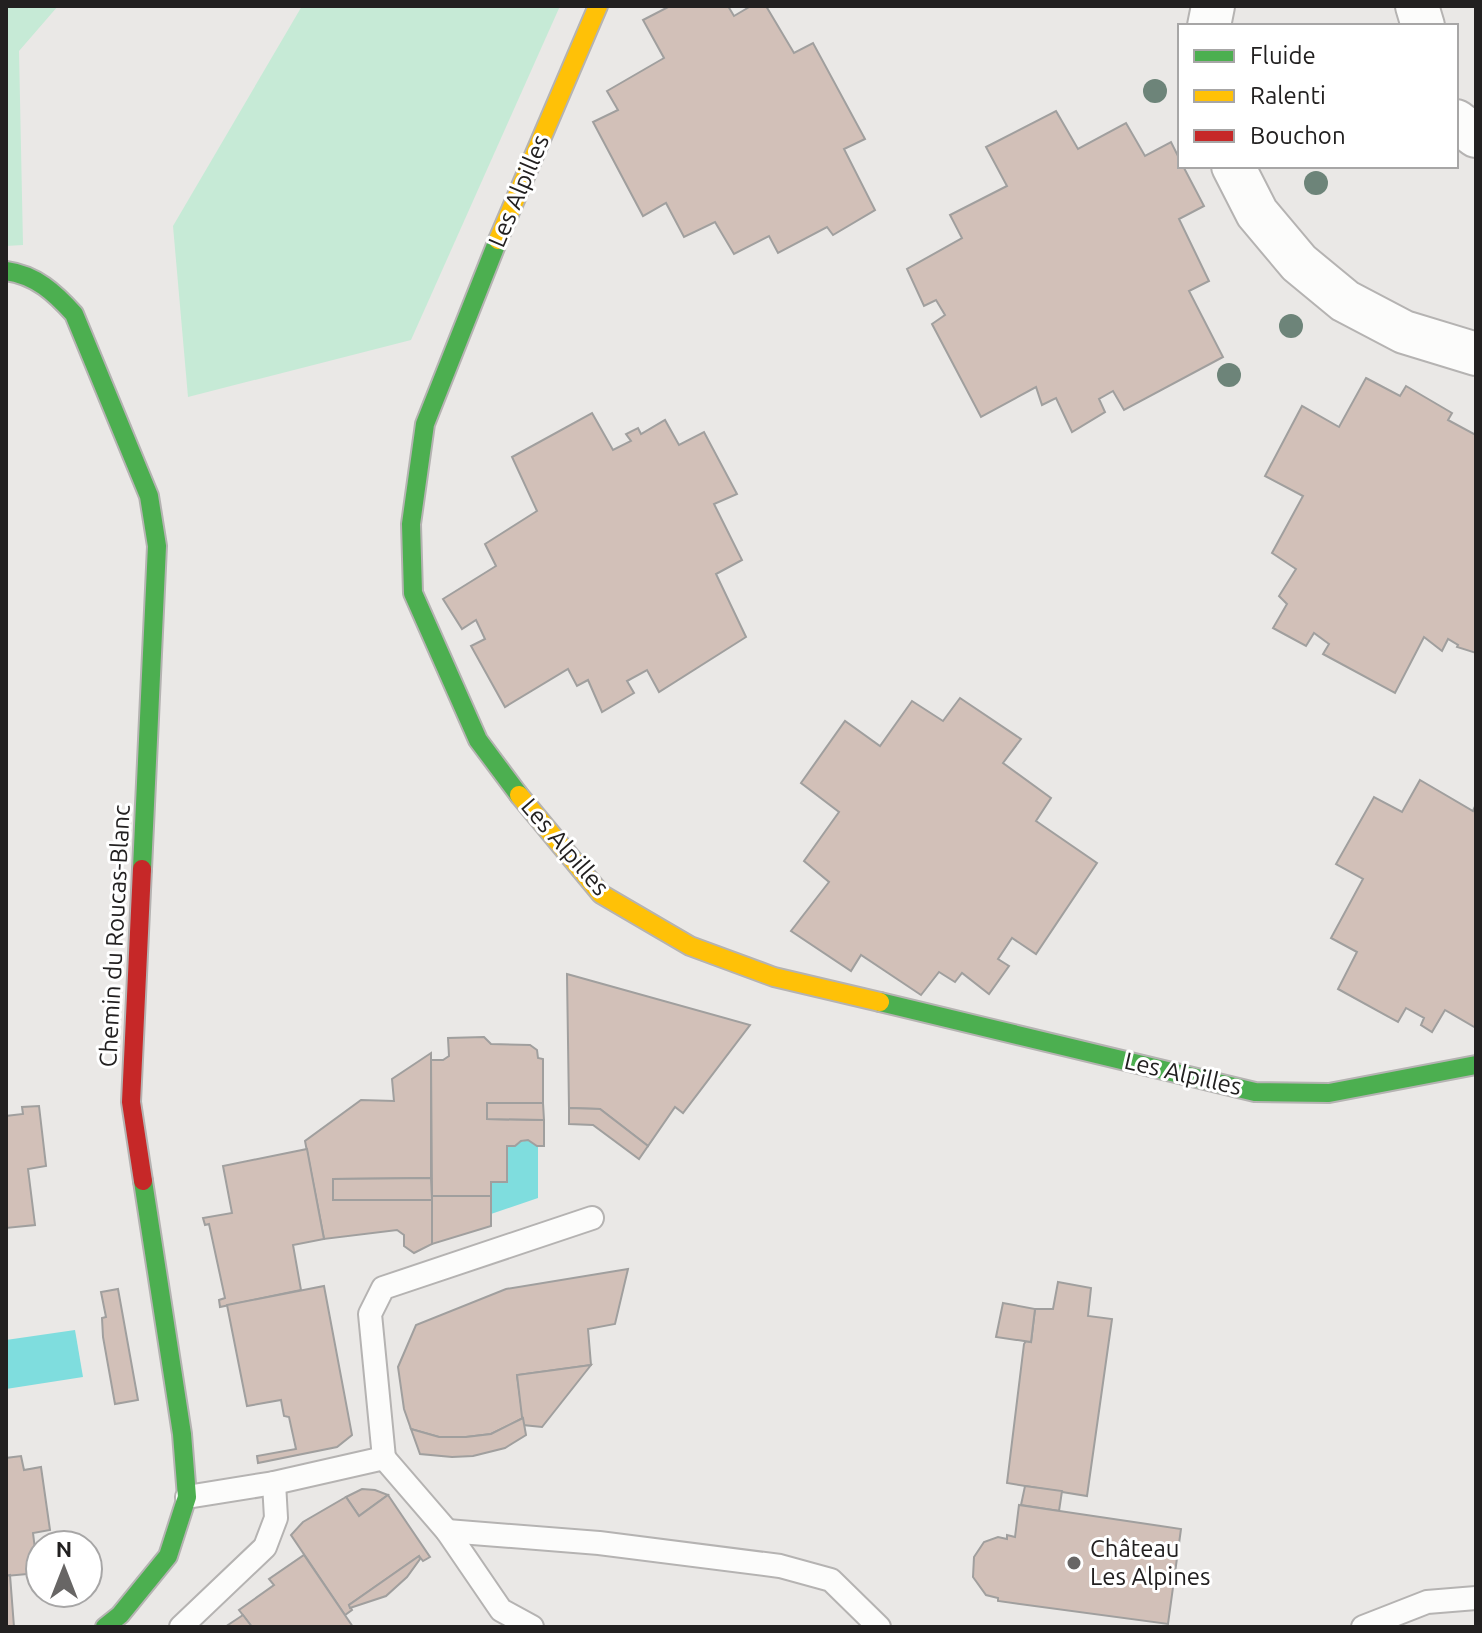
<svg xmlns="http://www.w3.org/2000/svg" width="1482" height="1633" viewBox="0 0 1482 1633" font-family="Ubuntu,sans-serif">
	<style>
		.green { fill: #c6ead6 }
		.water { fill: #7fddde }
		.building { fill: #d2c0b8; stroke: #a09f9e; stroke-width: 2 }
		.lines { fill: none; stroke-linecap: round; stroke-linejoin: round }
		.lane-casing { stroke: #b5b3b2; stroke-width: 26 }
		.street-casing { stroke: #b5b3b2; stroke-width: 46 }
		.fast-casing { stroke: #b5b3b2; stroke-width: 22 }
		.slow-casing { stroke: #b5b3b2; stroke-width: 22 }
		.jam-casing { stroke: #b5b3b2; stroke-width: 22 }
		.lane { stroke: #fcfcfb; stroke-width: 22 }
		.street { stroke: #fcfcfb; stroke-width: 42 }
		.fast { stroke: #4caf50; stroke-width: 18 }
		.slow { stroke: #ffc107; stroke-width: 18 }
		.jam { stroke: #c62828; stroke-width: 18 }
		.tree { fill: #6d8479 }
		.poi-dot { fill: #686665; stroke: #fff; stroke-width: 3 }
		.labels { text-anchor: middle; stroke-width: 6; stroke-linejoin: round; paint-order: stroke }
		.street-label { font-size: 24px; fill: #222020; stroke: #fff }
		.poi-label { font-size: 24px; fill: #222020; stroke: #fff; text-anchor: start }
	</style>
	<rect width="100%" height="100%" fill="#eae8e6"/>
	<g class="green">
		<path d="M6,6h52l-39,45 4,194 -17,1z"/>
		<path d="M302,6h258l-149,334 -223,57 -15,-171z"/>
	</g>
	<g class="water">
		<path d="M528,1140l10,6v52l-47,16v-32l16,-1v-35z"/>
		<path d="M75,1330l8,47 -77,12v-49z"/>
	</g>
	<g class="building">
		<path d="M670,6h58l6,10 17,-10h15l28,47 19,-10 52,96 -21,10 31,61 -42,25 -6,-8 -49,26 -9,-17 -35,18 -19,-32 -31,15 -18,-34 -23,13 -50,-94 25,-12 -11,-19 57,-33 -21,-38z"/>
		<path d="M1056,111l22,38 48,-26 19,33 26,-14 9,18v6h3l21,40 -25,13 30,62 -20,10 34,66 -99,53 -11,-19 -14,8 6,13 -33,20 -16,-34 -14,7 -6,-18 -55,30 -49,-93 13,-9 -9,-15 -12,6 -17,-37 55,-31 -12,-23 57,-29 -21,-39z"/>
		<path d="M1366,378l34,18 6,-10 46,27 -4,7 28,15v218l-19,-6 1,-2 -10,-6 -6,12 -18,-14 -29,56 -72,-39 6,-10 -15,-11 -8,13 -33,-18 14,-24 -8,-8 17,-27 -24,-16 31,-57 -38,-20 37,-70 37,21z"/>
		<path d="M592,413l21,37 18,-9 -5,-7 12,-6 3,6 24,-14 14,25 25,-13 33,62 -23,10 28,56 -26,14 30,63 -87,55 -12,-22 -20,11 7,12 -32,19 -14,-32 -11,6 -9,-17 -63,38 -34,-61 14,-7 -9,-19 -14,9 -19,-30 53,-33 -11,-22 52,-33 -25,-54z"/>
		<path d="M960,698l61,41 -18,24 48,35 -15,23 61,42 -61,91 -24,-16 -14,21 11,7 -20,28 -27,-21 -7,9 -16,-10 -18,23 -60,-40 -10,16 -60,-40 38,-49 -25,-21 35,-49 -38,-29 44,-62 35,25 32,-45 31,20z"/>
		<path d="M1420,780l53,31 3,-7v224l-31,-18 -13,22 -11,-7 3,-7 -18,-10 -8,14 -60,-33 19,-37 -26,-14 32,-59 -27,-15 38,-67 28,15z"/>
		<path d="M567,974l183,51 -67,88 -8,-6 -27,39 -48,-37 -31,-1z"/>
		<path d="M484,1037l7,7 39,1 7,5 1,8 5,1v44h-56v16l57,1v26h-7l-9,-6 -7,1 -6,5h-8v36h-16v14h-59l-1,-136h12l6,-4 -1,-18z"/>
		<path d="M431,1053v125l-98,1v21h99v44l-18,9 -10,-7v-11l-7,-5 -73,9 -19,-98 56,-41 33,1 -2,-22z"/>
		<path d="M487,1103h56l1,17 -57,-1z"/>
		<path d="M39,1106l7,60 -18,3 7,56 -29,3v-112l17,-2 -1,-7z"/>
		<path d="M569,1108l31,1 48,37 -9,13 -46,-34 -24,-1z"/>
		<path d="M307,1149l17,90 -31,6 8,45 -81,17 -1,-7 6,-2 -16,-74 -4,1 -2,-7 29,-5 -9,-47z"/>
		<path d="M431,1178l1,22h-99v-21z"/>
		<path d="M432,1196h59v30l-59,18z"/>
		<path d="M628,1269l-13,55 -27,5 3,36 -74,10 6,43 -32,16 -25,3h-27l-28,-8 -7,-20 -6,-42 18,-42 90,-36z"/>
		<path d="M1058,1282l33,6 -3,28 24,3 -25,177 -80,-13 17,-139 2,-3 5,1 4,-33h18z"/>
		<path d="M324,1286l28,149 -15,12 -79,16 -1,-7 39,-7 -7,-32 -5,-1 -3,-16 -34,6 -20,-101z"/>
		<path d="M118,1289l20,111 -23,4 -12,-67 -1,-19 4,-1 -5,-25z"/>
		<path d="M1003,1303l32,6 -4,33 -35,-5z"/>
		<path d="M591,1365l-49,62 -19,-2 -6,-50z"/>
		<path d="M523,1418l3,17 -21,13 -32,8 -21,1 -32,-3 -9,-25 28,8h27l25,-3z"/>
		<path d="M21,1456l3,14 17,-3 9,63 -17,3 5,40 -32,3v-118z"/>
		<path d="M1025,1486l37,5 -3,20 -38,-6z"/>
		<path d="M362,1489l13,1 13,5 -29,21 -13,-19z"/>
		<path d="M388,1495l42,62 -7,4 -4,-5 -70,49 3,5 -7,5 -54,-80 12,-13 43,-25 13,19z"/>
		<path d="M1019,1505l162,24 -13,95 -170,-23v-3l-12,-3 -13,-18 1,-20 10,-15 14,-5 9,2v-4l8,2z"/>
		<path d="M304,1555l49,72h-101l-13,-17 35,-25 -5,-6z"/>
		<path d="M419,1556l1,3 -13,18 -21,19 -36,12 -1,-3z"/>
		<path d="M10,1575l4,52h-8v-51z"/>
		<path d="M243,1615l9,12h-27z"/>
	</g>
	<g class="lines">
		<g class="lane-casing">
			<g id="lane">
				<path d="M384,1458l63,73 54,79 31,17"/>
				<path d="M187,1497l87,-14 110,-25 -14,-144 13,-26 209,-70"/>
				<path d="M447,1531l152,12 181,23 51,14 48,47"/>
				<path d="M181,1627l84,-80 11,-29 -2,-35"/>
				<path d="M1363,1627l64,-25 49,-4"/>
			</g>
		</g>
		<g class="street-casing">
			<g id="street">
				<path d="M1417,6l6,20"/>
				<path d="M1209,26l4,-20"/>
				<path d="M1456,121l20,15"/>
				<path d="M1233,166l24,47 42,50 46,38 59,31 72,22"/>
			</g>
		</g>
		<g class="fast-casing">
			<g id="fast">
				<path d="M498,240l-73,184 -14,100 2,69 65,147 41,55"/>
				<path d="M6,271c30,4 49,22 68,43l75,182 8,50 -15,323"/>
				<path d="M880,1002l375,90 74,1 147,-28"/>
				<path d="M105,1627l15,-12 48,-59 19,-59 -5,-63 -39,-253"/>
			</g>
		</g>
		<g class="slow-casing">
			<g id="slow">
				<path d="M498,240l100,-234"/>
				<path d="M519,795l82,99 89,52 84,31 106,25"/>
			</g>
		</g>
		<g class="jam-casing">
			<path id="jam" d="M142,869l-11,233 12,79"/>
		</g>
		<use href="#lane" class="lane"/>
		<use href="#street" class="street"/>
		<use href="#fast" class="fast"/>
		<use href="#slow" class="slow"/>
		<use href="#jam" class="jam"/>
	</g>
	<g class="tree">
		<circle cx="1155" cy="91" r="12"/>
		<circle cx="1316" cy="183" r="12"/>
		<circle cx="1291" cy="326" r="12"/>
		<circle cx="1229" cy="375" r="12"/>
	</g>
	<circle class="poi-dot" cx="1074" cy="1563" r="8"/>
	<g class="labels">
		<g class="street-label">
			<text transform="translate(519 191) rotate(-67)" y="8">Les Alpilles</text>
			<text transform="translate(565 847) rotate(49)" y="8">Les Alpilles</text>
			<text transform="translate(115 936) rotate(-87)" y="8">Chemin du Roucas-Blanc</text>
			<text transform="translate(1183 1074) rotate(13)" y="8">Les Alpilles</text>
		</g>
		<g class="poi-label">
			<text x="1090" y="1557">Château<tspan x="1090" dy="28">Les Alpines</tspan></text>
		</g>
	</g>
	<rect width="1482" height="1633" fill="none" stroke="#222020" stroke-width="16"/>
	<rect x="1178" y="24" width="280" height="144" fill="#ffffff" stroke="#a7a6a6" stroke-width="2"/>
	<rect x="1194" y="50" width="40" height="12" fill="#4caf50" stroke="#a7a6a6" stroke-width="2"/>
	<text x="1250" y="64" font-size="24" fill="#222020">Fluide</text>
	<rect x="1194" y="90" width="40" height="12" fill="#ffc107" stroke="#a7a6a6" stroke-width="2"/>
	<text x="1250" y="104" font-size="24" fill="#222020">Ralenti</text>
	<rect x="1194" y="130" width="40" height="12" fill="#c62828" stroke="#a7a6a6" stroke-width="2"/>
	<text x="1250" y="144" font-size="24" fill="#222020">Bouchon</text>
	<g transform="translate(64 1569)"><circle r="38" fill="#ffffff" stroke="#a7a6a6" stroke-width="2"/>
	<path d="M0-6L14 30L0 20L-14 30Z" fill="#686665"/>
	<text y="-12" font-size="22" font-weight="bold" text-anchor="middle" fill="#222020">N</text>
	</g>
</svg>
